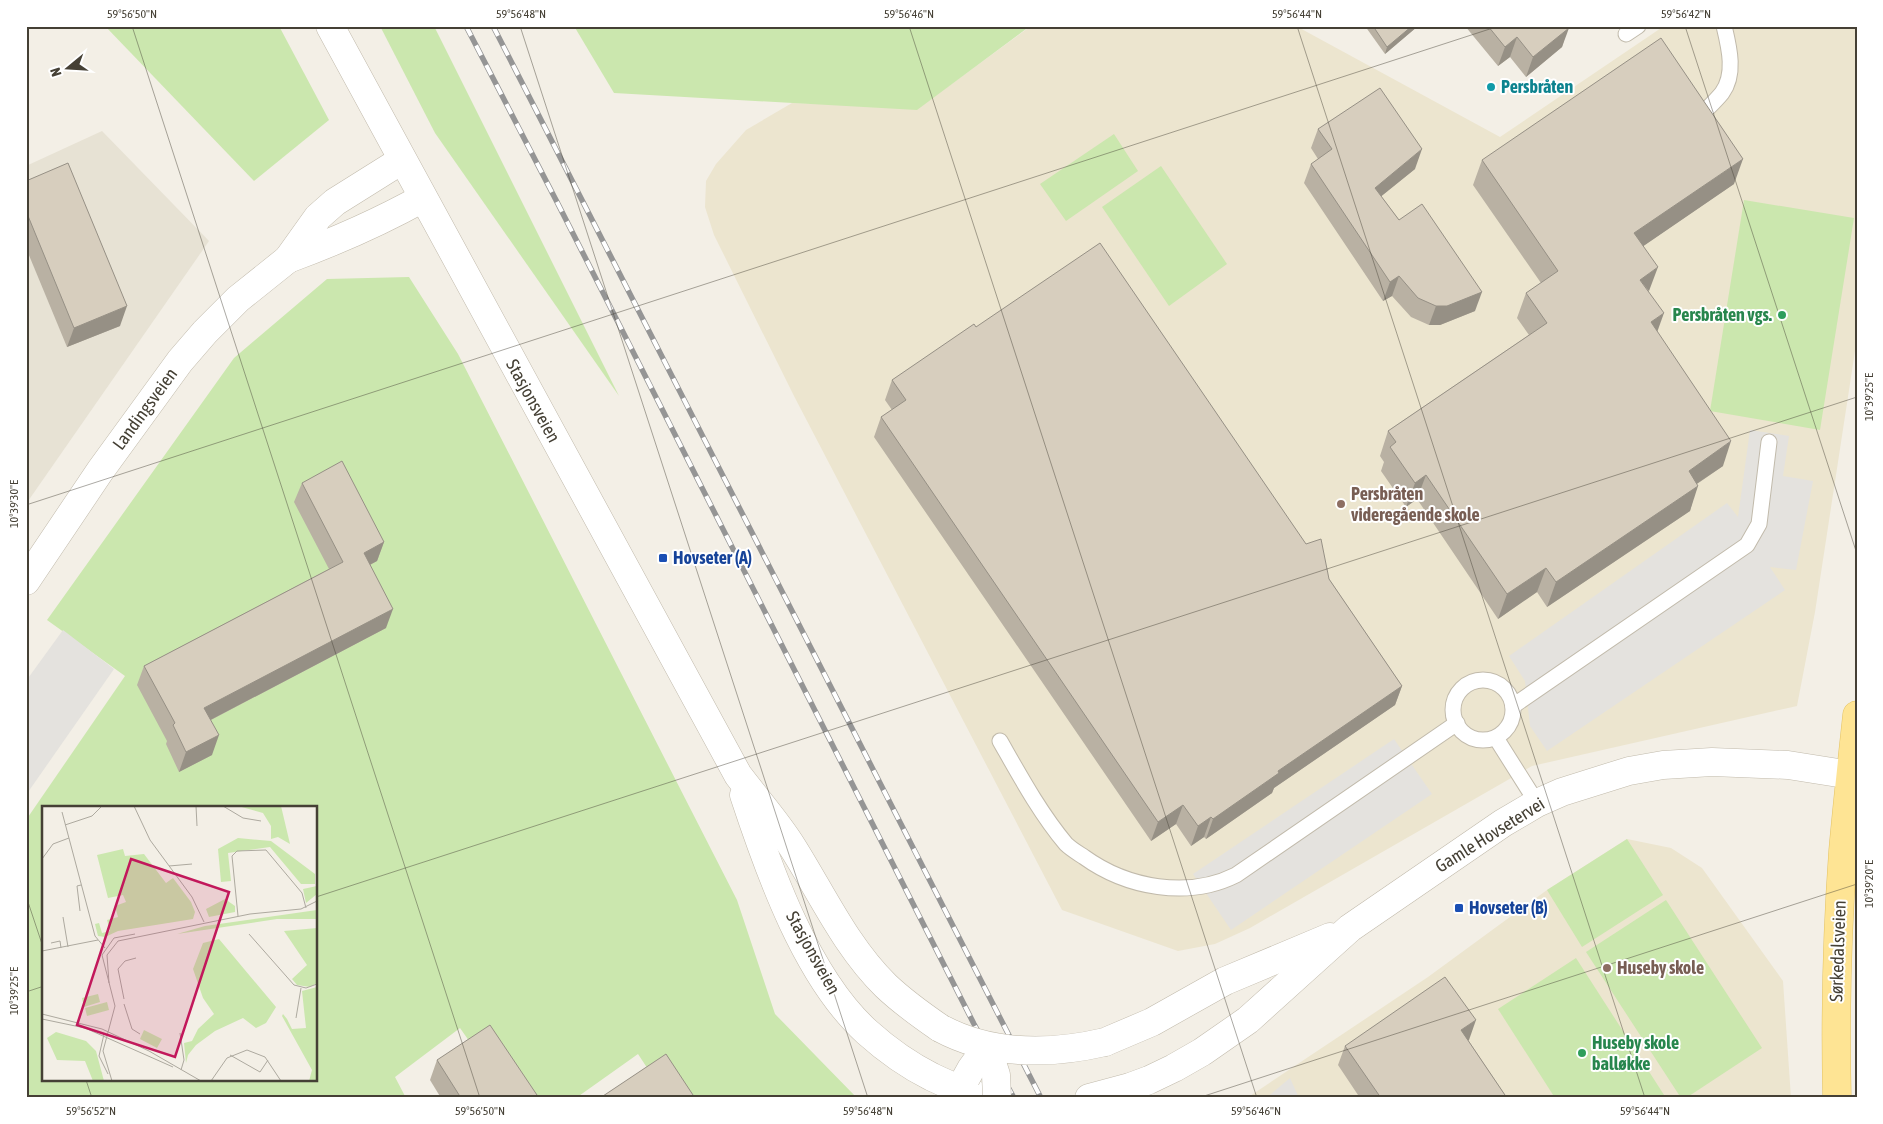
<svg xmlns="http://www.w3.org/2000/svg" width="1883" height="1124" viewBox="0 0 1883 1124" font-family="'Asap Condensed',sans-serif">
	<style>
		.residential { fill: #e7e2d4 }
		.education { fill: #ece5cf }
		.green { fill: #cbe7ae; fill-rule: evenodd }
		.parking { fill: #e4e2de }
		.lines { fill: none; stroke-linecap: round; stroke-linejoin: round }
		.service-casing { stroke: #c1baab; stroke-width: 17 }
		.tertiary-casing { stroke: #c1baab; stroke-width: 29 }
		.primary-casing { stroke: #e3c263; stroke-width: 29 }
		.service { stroke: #fff; stroke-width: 15 }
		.tertiary { stroke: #fff; stroke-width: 28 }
		.primary { stroke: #fee494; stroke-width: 28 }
		.rail-casing { stroke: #959595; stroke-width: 5.5 }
		.rail { stroke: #fff; stroke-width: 4; stroke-dasharray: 11; stroke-linecap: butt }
		.minor-bridge-casing { stroke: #c1baab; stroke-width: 29; stroke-linecap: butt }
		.tertiary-bridge-casing { stroke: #c1baab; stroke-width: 29; stroke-linecap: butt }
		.minor-bridge { stroke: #fff; stroke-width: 28 }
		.tertiary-bridge { stroke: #fff; stroke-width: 28 }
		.wall { fill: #b9b1a3 }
		.shaded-wall { fill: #969085 }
		.building { fill: #d7cebe; stroke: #969085 }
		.ticks { fill: none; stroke: #454035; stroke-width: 1; stroke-opacity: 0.45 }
		.culture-dot { fill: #0f9aa8; stroke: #fff; stroke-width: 2 }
		.leisure-dot { fill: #2e9e5b; stroke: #fff; stroke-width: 2 }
		.education-dot { fill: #8d6e63; stroke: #fff; stroke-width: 2 }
		.transit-dot { fill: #1a4fb4; stroke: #fff; stroke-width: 2 }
		.labels { text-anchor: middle; stroke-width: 4; stroke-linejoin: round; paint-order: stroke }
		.culture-label { font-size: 18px; font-weight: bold; fill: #0d838f; stroke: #fff; text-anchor: start }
		.leisure-label { font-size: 18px; font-weight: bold; fill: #27864d; stroke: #fff; text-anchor: end }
		.street-label { font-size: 18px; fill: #454035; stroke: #fff }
		.education-label { font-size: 18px; font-weight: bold; fill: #785e54; stroke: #fff; text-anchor: start }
		.transit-label { font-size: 18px; font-weight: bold; fill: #164399; stroke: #fff; text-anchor: start }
		.inset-road { fill: none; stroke: #ada99f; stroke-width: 1 }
		.view { fill: #c2185b; fill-opacity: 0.15; stroke: #c2185b; stroke-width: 2.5 }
		.inset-edge { fill: none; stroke: #454035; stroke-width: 2.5 }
		.neatline { fill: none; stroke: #454035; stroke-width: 2 }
		.ticks-label { font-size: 12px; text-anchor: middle; fill: #454035 }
	</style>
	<rect width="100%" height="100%" fill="#f3efe6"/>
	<path class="residential" d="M102,131l107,110 -183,263v-338z"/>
	<g class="education">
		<path d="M1031,26h265l204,111 164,-111h193v312l-42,274 -18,94 -265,60 -282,162 -35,16 -37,7 -116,-41 -268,-514 -80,-161 -9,-28 1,-26 10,-17 30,-34 46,-27 128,4z"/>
		<path d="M1627,839l44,9 31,20 81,113 8,117h-544l181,-121 119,-87z"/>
	</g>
	<g class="green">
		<path d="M105,26h174l50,94 -75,61z"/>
		<path d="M380,26h54l185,370 -184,-263z"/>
		<path d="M574,26h456l-113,84 -303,-17z"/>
		<path d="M1114,134l24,37 -72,50 -26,-37z"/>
		<path d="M1161,166l66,98 -58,42 -67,-99z"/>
		<path d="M1744,200l110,18 -34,212 -110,-19z"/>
		<path d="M409,277l49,77 279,546 38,114 82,84h-190l-29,-44 -62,44h-67l-49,-70 -65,49 11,21h-380v-278l99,-144 -78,-56 187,-262 93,-79zM44,808h272v272h-272z"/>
		<path d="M1627,839l36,56 -81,52 -35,-57z"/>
		<path d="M1666,900l96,148 -76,50h-5l-95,-146z"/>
		<path d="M1576,958l90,140h-111l-57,-89z"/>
	</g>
	<g class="parking">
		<path d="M1750,430l39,6 -6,40 30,5 -17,89 -26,-3 15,23 -238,161 -17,-25 -5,-45 -16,-25 218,-153 11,14z"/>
		<path d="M63,630l51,39 -88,126v-114z"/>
		<path d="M1394,739l38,55 -201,136 -38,-56z"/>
		<path d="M1290,1078l9,20h-33z"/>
	</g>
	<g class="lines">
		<g class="service-casing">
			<g id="service">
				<path d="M1626,34l12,-8"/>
				<path d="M1708,108c5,-5 10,-10 14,-15 14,-19 7,-46 2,-67"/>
				<circle cx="1483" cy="710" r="30"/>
				<path d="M1513,706l234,-161 12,-21 10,-82"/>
				<path d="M1496,738l41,65"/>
				<path d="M1000,741c20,35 40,72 66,103 5,5 12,9 18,13 43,31 104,42 152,18l221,-152"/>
			</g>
		</g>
		<g class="tertiary-casing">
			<g id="tertiary">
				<path d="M330,26l408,749c18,24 39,47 55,73 29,46 53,99 93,138 17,16 35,29 54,42"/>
				<path d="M288,259c49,-18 90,-36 135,-61"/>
				<path d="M26,581l74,-110 80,-110 25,-29 33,-33 50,-40 30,-42 17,-15 67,-42"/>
				<path d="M744,795c25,76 63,183 123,237 20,18 41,33 65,45 17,8 34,16 53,21"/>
				<path d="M1105,1042l47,-20 73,-41 105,-44"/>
				<path d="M1089,1098l41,-11 19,-7 25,-12 28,-16 46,-32 102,-92 153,-105 34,-20 25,-11 67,-21 34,-6 49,-3 76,3 63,10 6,-1"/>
			</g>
		</g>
		<g class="primary-casing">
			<path id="primary" d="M1837,1098c-2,-83 0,-165 6,-247 4,-45 9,-90 14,-136"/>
		</g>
		<use href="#service" class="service"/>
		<use href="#tertiary" class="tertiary"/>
		<use href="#primary" class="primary"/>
		<g class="rail-casing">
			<g id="rail">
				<path d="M466,26l91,176 417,822 40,74"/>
				<path d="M493,26l548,1072"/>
			</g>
		</g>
		<use href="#rail" class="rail"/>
		<g class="minor-bridge-casing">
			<g id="minor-bridge">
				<path d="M987,1047l9,28 1,23"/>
				<path d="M966,1078l5,-9 16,-22"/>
			</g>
		</g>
		<g class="tertiary-bridge-casing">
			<path id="tertiary-bridge" d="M940,1028c52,28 109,27 165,14"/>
		</g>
		<use href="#minor-bridge" class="minor-bridge"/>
		<use href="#tertiary-bridge" class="tertiary-bridge"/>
	</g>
	<g class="wall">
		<path d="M1365,26h53l-33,28z"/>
		<path d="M1465,26h103l-6,21 -36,30 -16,-20 -12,9z"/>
		<path d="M1318,129l97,40 -34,27 18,24 76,91 -35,14h-11l-18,-8 -19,-21 -9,5 -79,-118 7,-19 7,-5 -7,-11z"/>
		<path d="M1482,160l252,24 -91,62 6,46 8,40 66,134 -26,18 -7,27 -143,96 -10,-15 -39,27 -81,-120 -11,8 -25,-36 3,-9 -4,-6 8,-25 141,-96 -12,-17 9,-25 15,-10 -68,-98z"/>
		<path d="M26,181l94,145 -53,21 -41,-99z"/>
		<path d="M976,327l353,252 73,107 -7,19 -121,83 -2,5 -66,46 -2,-2 -13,9 -15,-22 -25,17 -277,-404 7,-20 11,-7 -7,-10 7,-20z"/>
		<path d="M302,483l82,59 -7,19 -7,4 16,63 -175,92 1,35 -33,17 -13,-28 1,-3 -30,-56 7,-19 185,-97 -35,-67z"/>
		<path d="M1468,1040l39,58h-147l-22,-33 7,-19 124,-6z"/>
		<path d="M437,1060l102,38h-98l-11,-18z"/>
	</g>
	<g class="shaded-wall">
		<path d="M1412,26h6l-33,28 2,-7z"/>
		<path d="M1569,28l-7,19 -36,30 7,-20z"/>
		<path d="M1517,37l-7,20 -12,9 7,-19z"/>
		<path d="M1422,149l-7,20 -47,38 7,-19z"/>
		<path d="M1743,159l-9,25 -108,74 8,-25z"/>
		<path d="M1658,267l-9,24 -9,-11z"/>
		<path d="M1399,276l-7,20 -9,5 7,-19z"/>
		<path d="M1482,292l-7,19 -35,14h-11l7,-19z"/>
		<path d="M127,306l-7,20 -53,21 7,-19z"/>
		<path d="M1664,313l-9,25 -4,-16z"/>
		<path d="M1731,441l-8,25 -43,29 9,-24z"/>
		<path d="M1426,475l-9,24 -11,8 9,-24z"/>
		<path d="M1698,486l-8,25 -143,96 9,-25z"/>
		<path d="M384,542l-7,19 -21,11 8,-19z"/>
		<path d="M1546,568l-9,24 -39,27 9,-25z"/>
		<path d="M393,609l-7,19 -189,99 7,-19z"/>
		<path d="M1402,686l-7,19 -121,83 -2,5 -66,46 7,-20 65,-48z"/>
		<path d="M219,735l-7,20 -33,17 7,-20z"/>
		<path d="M1183,805l-7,19 -25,17 7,-19z"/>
		<path d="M1211,817l-7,20 -13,9 7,-20z"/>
		<path d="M1476,1020l-7,20 -15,10 7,-20z"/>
	</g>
	<g class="building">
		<path d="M1373,26h39l-25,21z"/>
		<path d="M1488,26h80l1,2 -36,29 -16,-20 -12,10z"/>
		<path d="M1661,38l82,121 -109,74 24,34 -18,13 24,33 -13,9 80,119 -42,30 9,15 -142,96 -10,-14 -39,26 -81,-119 -11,8 -25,-36 6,-5 -8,-11 159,-108 -21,-30 32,-22 -76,-111z"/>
		<path d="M1380,88l42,61 -47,39 24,32 23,-16 60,88 -35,14h-11l-18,-8 -19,-22 -9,6 -79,-118 21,-15 -14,-20z"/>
		<path d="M68,163l59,143 -53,22 -48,-117v-30z"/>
		<path d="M1100,243l206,301 15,-5 8,40 73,107 -124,85 1,2 -66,46 -2,-2 -13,9 -15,-21 -25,17 -277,-405 25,-17 -14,-20 82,-56 2,3z"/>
		<path d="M342,461l42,81 -20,11 29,56 -189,99 15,27 -33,17 -13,-27 2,-2 -31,-57 199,-104 -41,-79z"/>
		<path d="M1445,977l31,43 -15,10 46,68h-126l-36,-52z"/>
		<path d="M490,1025l49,73h-78l-24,-38z"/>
		<path d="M666,1054l29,44h-95z"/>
	</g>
	<path class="ticks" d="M132,26l348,1072M520,26l348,1072M909,26l348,1072M1297,26l348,1072M1685,26l172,528M26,505l1473,-479M26,896l18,54M316,897l1541,-500M26,992l18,-6M86,1080l6,18M1198,1098l659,-214"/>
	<circle class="culture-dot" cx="1491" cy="87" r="5"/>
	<g class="leisure-dot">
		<circle cx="1782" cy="315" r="5"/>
		<circle cx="1582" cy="1053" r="5"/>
	</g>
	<g class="education-dot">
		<circle cx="1341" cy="504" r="5"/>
		<circle cx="1607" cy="968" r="5"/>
	</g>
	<g class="transit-dot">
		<rect x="658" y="553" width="10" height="10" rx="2.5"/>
		<rect x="1454" y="903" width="10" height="10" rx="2.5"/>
	</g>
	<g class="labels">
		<g class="culture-label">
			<text x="1501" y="93">Persbråten</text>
		</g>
		<g class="leisure-label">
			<text x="1772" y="321">Persbråten vgs.</text>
			<text x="1592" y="1049" text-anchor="start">Huseby skole<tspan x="1592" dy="21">balløkke</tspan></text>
		</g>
		<g class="street-label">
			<text transform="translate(533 401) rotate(61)" y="6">Stasjonsveien</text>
			<text transform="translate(145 409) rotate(-54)" y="6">Landingsveien</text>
			<text transform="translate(1490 835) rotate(-32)" y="6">Gamle Hovsetervei</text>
			<text transform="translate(1838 951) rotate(-88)" y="6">Sørkedalsveien</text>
			<text transform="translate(813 953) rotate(61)" y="6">Stasjonsveien</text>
		</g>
		<g class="education-label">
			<text x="1351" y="500">Persbråten<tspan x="1351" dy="21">videregående skole</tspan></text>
			<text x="1617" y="974">Huseby skole</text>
		</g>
		<g class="transit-label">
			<text x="673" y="564">Hovseter (A)</text>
			<text x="1469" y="914">Hovseter (B)</text>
		</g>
	</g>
	<g transform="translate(42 806)">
		<rect width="275" height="275" fill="#f3efe6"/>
		<path d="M196,0h43l9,38 -12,-7 -7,2v-13l-8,-13zM196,32l33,3 44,33v10h-14l-31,-37 -42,6 3,28 -10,1 -3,-33zM81,43l2,7 19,-2 22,29 7,-5 18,24 4,10 -2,7 -75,12 -13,6 -7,-1 -3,-12 4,-1 3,10 8,-2 -3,-11 11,-3 -3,-11 11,-4 -3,-7 -15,3 -11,-43zM275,80v8l-11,9 -3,-14zM183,93l10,7v6l-26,5 -3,-8zM275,104v9h-40l-100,15 28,-8zM275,122v55l-7,4 -13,-2 -5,-6 15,-14 -23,-34zM177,133l57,68 -10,16 -10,5 -13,-10 -28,13 -19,14 -8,10 -2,8 -2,-20 8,-2 6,-12 16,-15 -11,-16 -10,-29 10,-26zM275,181v94h-8l3,-11 -30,-54 1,-2 4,5 5,10 14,-1 -4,-37zM56,188l2,8 -16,5 -2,-9zM65,196l2,8 -22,6 -2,-8zM102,224l18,9 -5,9 -17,-9zM14,226l30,9 10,10 8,30h-11l-8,-20 -28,-1 -10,-22z" fill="#cbe7ae"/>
		<path class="inset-road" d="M92,0l16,34 42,57 12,25M154,0l1,20M181,0l20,12 18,3M20,6l33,124 10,12M23,19l27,-9 10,-10M0,53l11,-15 16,-6M127,60l23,-2M38,105l-3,-25 4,-1M196,110l-6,-60 5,-5 29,-1 36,43 4,15M21,111l5,30M207,128l45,51 12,3 11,-4M9,137l9,-2 1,7M0,145l56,-11M67,177l-2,-28 11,-14 132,-27 51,-5 16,-8M82,193l-6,-30 7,-8 11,-3M82,198l8,25 8,5M0,208l60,15 47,22 52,30M254,212l5,-30M0,213l43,9 88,39M138,227l4,27 -3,10M62,228l-5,22 9,18M188,249l30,17 8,-12M70,275l-9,-30 12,-45 -13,-51 12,-17 21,-4M169,275l16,-23 20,-8 18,7 16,24"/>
		<path class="view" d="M89,53l98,33 -54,165 -98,-32z"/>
		<rect width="275" height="275" class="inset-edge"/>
	</g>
	<rect width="1883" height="1124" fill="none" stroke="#ffffff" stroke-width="55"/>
	<g transform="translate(68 68) rotate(252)" stroke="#ffffff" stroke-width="4" paint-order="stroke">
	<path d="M0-4L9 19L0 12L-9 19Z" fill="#454035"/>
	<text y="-8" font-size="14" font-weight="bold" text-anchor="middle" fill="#454035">N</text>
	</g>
	<rect x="28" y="28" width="1828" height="1068" class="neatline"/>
	<g class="ticks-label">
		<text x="132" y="18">59°56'50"N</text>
		<text x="521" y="18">59°56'48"N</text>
		<text x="909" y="18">59°56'46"N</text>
		<text x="1297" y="18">59°56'44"N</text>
		<text x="1686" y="18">59°56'42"N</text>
		<text transform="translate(1869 397) rotate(-90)" y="4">10°39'25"E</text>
		<text transform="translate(14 504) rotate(-90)" y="4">10°39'30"E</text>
		<text transform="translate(1869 884) rotate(-90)" y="4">10°39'20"E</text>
		<text transform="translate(14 991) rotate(-90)" y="4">10°39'25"E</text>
		<text x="91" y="1115">59°56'52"N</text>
		<text x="480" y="1115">59°56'50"N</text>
		<text x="868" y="1115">59°56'48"N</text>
		<text x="1256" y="1115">59°56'46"N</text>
		<text x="1645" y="1115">59°56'44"N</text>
	</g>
</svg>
